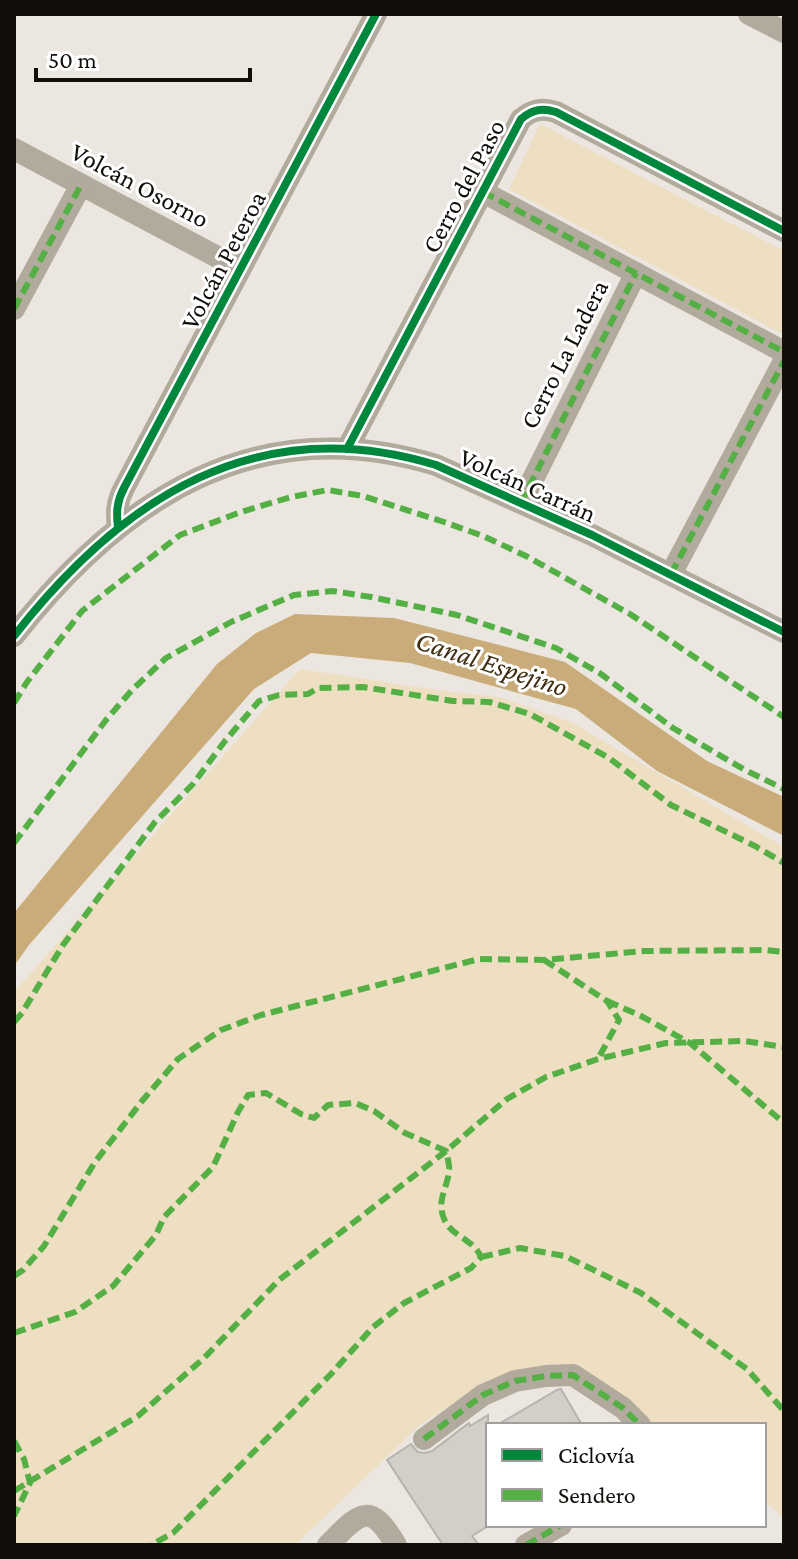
<svg xmlns="http://www.w3.org/2000/svg" width="798" height="1559" viewBox="0 0 798 1559" font-family="'Crimson Pro',serif">
	<style>
		.green { fill: #eedec2 }
		.water { fill: #c9ac7a }
		.building { fill: #d2cfc9; stroke: #b7b4ae; stroke-width: 2 }
		.lines { fill: none; stroke-linecap: round; stroke-linejoin: round }
		.street { stroke: #b1aa9d; stroke-width: 22 }
		.quiet { stroke: #54b044; stroke-width: 6; stroke-dasharray: 12 6; stroke-linecap: butt }
		.cycleway-casing { stroke: #fff; stroke-width: 13 }
		.cycleway { stroke: #00873e; stroke-width: 8 }
		.labels { text-anchor: middle; stroke-width: 6; stroke-linejoin: round; paint-order: stroke }
		.street-label { font-size: 26px; fill: #120f0b; stroke: #fff }
		.water-label { font-size: 28px; font-style: italic; fill: #402f10; stroke: #fff }
	</style>
	<rect width="100%" height="100%" fill="#ebe7e0"/>
	<g class="green">
		<path d="M540,124l244,127 -1,83 -274,-145z"/>
		<path d="M300,669l137,21 62,7 72,25 213,125v671l-20,-18v-75h-112l-44,-28 -33,-16 -93,5 -60,37 -127,122h-281v-553z"/>
	</g>
	<path class="water" d="M295,614l99,4 171,44 142,99 77,36v39l-127,-65 -81,-62 -166,-46 -99,-10 -57,36 -225,256 -15,21v-53l203,-249 39,-31z"/>
	<g class="building">
		<path d="M561,1389l21,36h-85l60,-35z"/>
		<path d="M488,1415v111l-16,10 7,9h-36l-56,-85 24,-16 7,8 7,1 7,-2 37,-28 1,3z"/>
	</g>
	<g class="lines">
		<g class="street">
			<path d="M749,14l35,18"/>
			<path d="M14,149l226,120"/>
			<path d="M483,192l301,160"/>
			<path d="M14,309l67,-124"/>
			<path d="M347,449l174,-330c12,-10 21,-11 35,-7l228,119"/>
			<path d="M521,503l115,-230"/>
			<path d="M118,527c-2,-15 -1,-26 6,-39l252,-474"/>
			<path d="M671,574l113,-213"/>
			<path d="M14,636c108,-138 242,-226 422,-171l156,70 192,97"/>
			<path d="M424,1439l59,-44 32,-14 31,-5 27,-1 50,33 17,17"/>
			<path d="M328,1545c31,-31 41,-46 68,0"/>
			<path d="M526,1545l35,-20"/>
		</g>
		<g class="quiet">
			<path d="M483,192l301,160"/>
			<path d="M14,309l67,-124"/>
			<path d="M521,503l115,-230"/>
			<path d="M671,574l113,-213"/>
			<path d="M14,703l13,-21 55,-71 98,-76 61,-23 50,-15 37,-7 35,6 81,26 39,14 43,20 104,58 154,103"/>
			<path d="M14,843l92,-123 26,-30 34,-32 65,-36 63,-27 39,-4 38,6 86,18 99,33 45,26 72,54 72,42 39,19"/>
			<path d="M544,960l63,41 12,19 -21,39"/>
			<path d="M607,1001l34,15 49,27 94,80"/>
			<path d="M14,1022l8,-9 41,-68 92,-123 38,-38 32,-43 34,-40 20,-6 29,-1 10,-6 45,-1 90,14 36,1 41,12 79,44 62,47 84,41 29,17"/>
			<path d="M481,1257l39,-9 45,8 76,37 106,76 37,42"/>
			<path d="M14,1276l9,-6 21,-24 51,-84 47,-61 36,-42 43,-29 40,-15 218,-56 65,1 100,-9 121,-1 19,2"/>
			<path d="M14,1333l61,-21 38,-26 43,-51 8,-18 49,-50 25,-55 10,-17 18,-2 35,21 13,4 14,-13 27,-2 19,8 31,22 41,18c1,6 4,14 3,19 -1,19 -14,30 -4,51 7,15 29,19 36,36l-10,11 -67,35 -31,24 -42,47 -158,159 -22,12"/>
			<path d="M424,1439l59,-44 32,-14 31,-5 27,-1 50,33 17,17"/>
			<path d="M14,1441l10,18 6,24 -16,33"/>
			<path d="M14,1491l124,-75 66,-58 75,-78 167,-129 61,-52 39,-22 52,-18 68,-16 79,-2 39,6"/>
			<path d="M526,1545l35,-20"/>
		</g>
		<g class="cycleway-casing">
			<g id="cycleway">
				<path d="M347,449l174,-330c12,-10 21,-11 35,-7l228,119"/>
				<path d="M118,527c-2,-15 -1,-26 6,-39l252,-474"/>
				<path d="M14,636c108,-138 242,-226 422,-171l156,70 192,97"/>
			</g>
		</g>
		<use href="#cycleway" class="cycleway"/>
	</g>
	<g class="labels">
		<g class="street-label">
			<text transform="translate(140 185) rotate(28)" y="9">Volcán Osorno</text>
			<text transform="translate(463 186) rotate(-62)" y="9">Cerro del Paso</text>
			<text transform="translate(223 260) rotate(-62)" y="9">Volcán Peteroa</text>
			<text transform="translate(564 354) rotate(-63)" y="9">Cerro La Ladera</text>
			<text transform="translate(528 485) rotate(24)" y="9">Volcán Carrán</text>
		</g>
		<g class="water-label">
			<text transform="translate(492 663) rotate(18)" y="10">Canal Espejino</text>
		</g>
	</g>
	<rect width="798" height="1559" fill="none" stroke="#120f0b" stroke-width="32"/>
	<rect x="486" y="1423" width="280" height="104" fill="#ffffff" stroke="#a09f9d" stroke-width="2"/>
	<rect x="502" y="1449" width="40" height="12" fill="#00873e" stroke="#a09f9d" stroke-width="2"/>
	<text x="558" y="1463" font-size="24" fill="#120f0b">Ciclovía</text>
	<rect x="502" y="1489" width="40" height="12" fill="#54b044" stroke="#a09f9d" stroke-width="2"/>
	<text x="558" y="1503" font-size="24" fill="#120f0b">Sendero</text>
	<path d="M36 68v12h214v-12" fill="none" stroke="#120f0b" stroke-width="4"/>
	<text x="48" y="68" font-size="24" fill="#120f0b" stroke="#ffffff" stroke-width="6" paint-order="stroke">50 m</text>
</svg>
